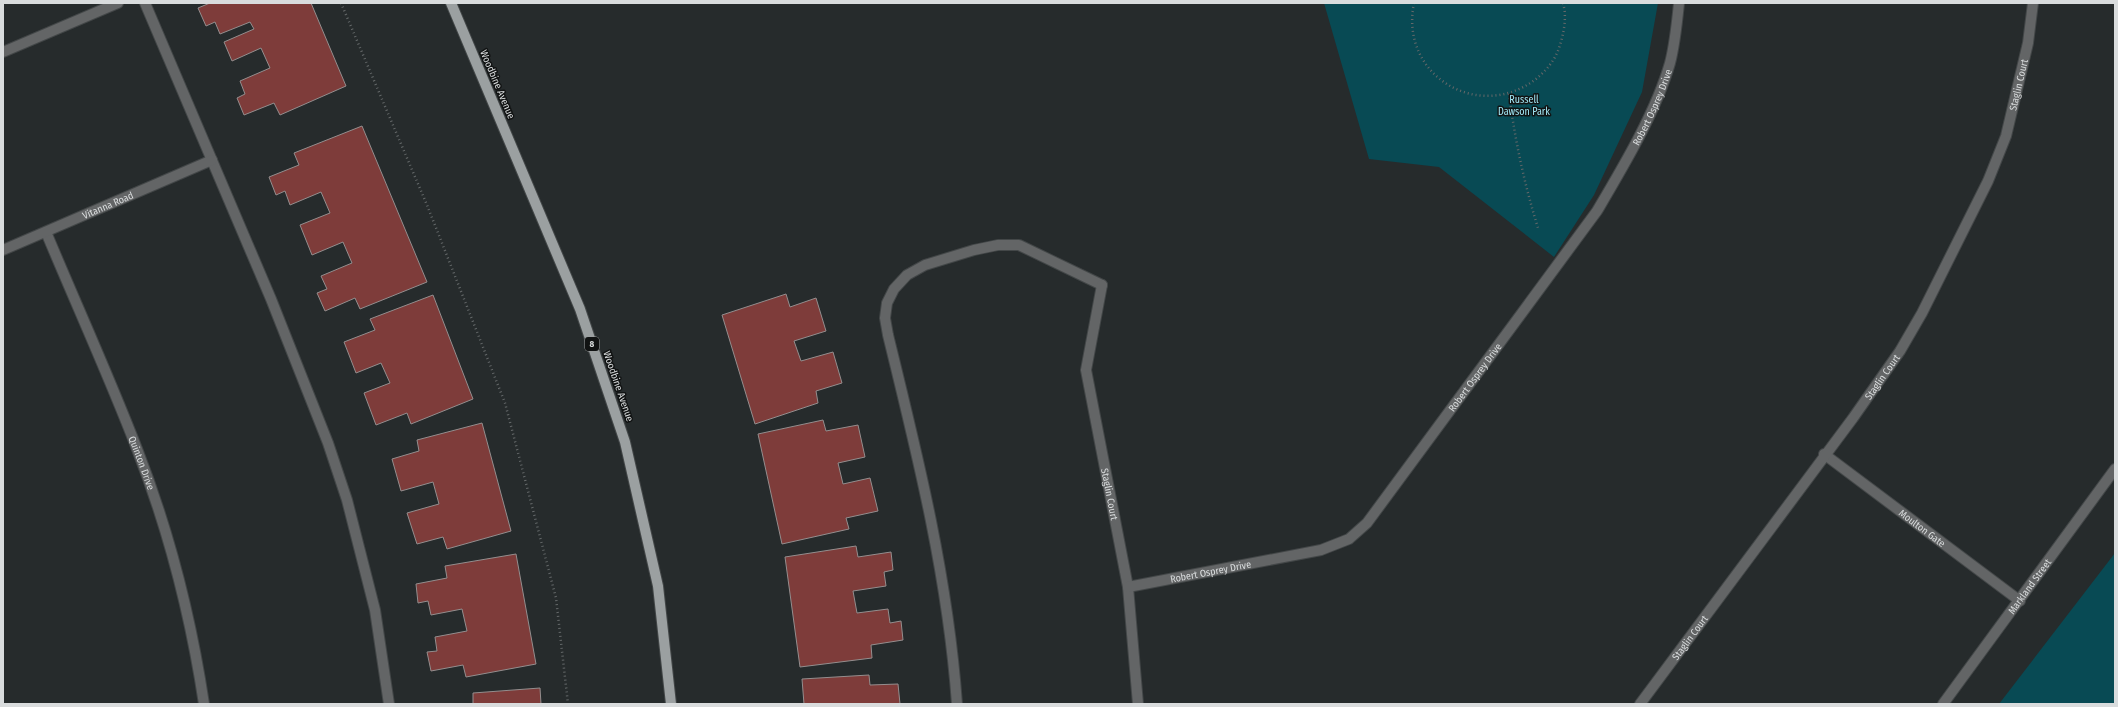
<svg xmlns="http://www.w3.org/2000/svg" width="2118" height="707" viewBox="0 0 2118 707" font-family="'Fira Sans Condensed',sans-serif">
	<style>
		.green { fill: #084a54 }
		.building { fill: #7e3c3a; stroke: #948e8e }
		.lines { fill: none; stroke-linecap: round; stroke-linejoin: round }
		.service-casing { stroke: #434748; stroke-width: 12 }
		.minor-casing { stroke: #434748; stroke-width: 12 }
		.tertiary-casing { stroke: #434748; stroke-width: 12 }
		.primary-casing { stroke: #434748; stroke-width: 12 }
		.path { stroke: #646869; stroke-width: 2.5; stroke-dasharray: 1 3; stroke-linecap: butt }
		.service { stroke: #636566; stroke-width: 10 }
		.minor { stroke: #636566; stroke-width: 10 }
		.tertiary { stroke: #636566; stroke-width: 10 }
		.primary { stroke: #9ba0a1; stroke-width: 10 }
		.labels { text-anchor: middle; stroke-width: 3; stroke-linejoin: round; paint-order: stroke }
		.shield { fill: #111313; stroke: #9da0a0; stroke-width: 1 }
		.shield-label { font-size: 9px; font-weight: bold; fill: #d9dcdd }
		.street-label { font-size: 10px; fill: #d9dcdd; stroke: #111313 }
		.park-label { font-size: 10px; fill: #a3eaf8; stroke: #111313 }
	</style>
	<rect width="100%" height="100%" fill="#262b2c"/>
	<g class="green">
		<path d="M1324,3h334l-16,89 -48,103 -40,62 -115,-90 -70,-8z"/>
		<path d="M2115,553v151h-116z"/>
	</g>
	<g class="building">
		<path d="M210,3h101l35,83 -66,29 -6,-12 -30,12 -7,-17 8,-4 -5,-13 30,-13 -9,-20 -29,13 -8,-19 30,-13 -4,-7 -30,12 -5,-12 -9,4 -8,-18z"/>
		<path d="M362,126l65,156 -67,27 -5,-11 -30,13 -8,-18 10,-4 -6,-13 31,-13 -9,-21 -31,13 -12,-30 30,-12 -9,-21 -31,13 -5,-14 -9,4 -7,-18 30,-12 -5,-12z"/>
		<path d="M786,294l4,13 26,-9 10,33 -32,10 7,20 32,-9 9,31 -26,8 2,12 -63,21 -33,-109z"/>
		<path d="M433,295l40,104 -62,25 -4,-11 -31,12 -12,-32 26,-10 -9,-20 -25,10 -12,-31 31,-12 -5,-11z"/>
		<path d="M823,420l3,11 32,-6 7,32 -27,6 5,21 27,-6 8,33 -32,7 3,11 -67,15 -24,-110z"/>
		<path d="M482,423l29,108 -64,18 -4,-12 -26,7 -10,-31 32,-9 -6,-22 -32,9 -9,-32 27,-8 -2,-11z"/>
		<path d="M856,546l2,11 33,-5 2,18 -9,2 2,14 -33,5 4,22 31,-4 2,14 11,-2 2,19 -32,5 1,13 -72,9 -15,-110z"/>
		<path d="M516,554l20,110 -70,13 -3,-12 -32,6 -4,-19 10,-1 -2,-14 32,-6 -5,-22 -31,6 -3,-14 -10,2 -2,-19 31,-6 -2,-12z"/>
		<path d="M869,675l1,10 28,-1 2,20h-96l-2,-25z"/>
		<path d="M540,688l1,16h-68v-11z"/>
	</g>
	<g class="lines">
		<g class="service-casing">
			<g id="service">
				<path d="M145,3l126,296 57,144 19,57 28,110 14,94"/>
				<path d="M3,52l115,-49"/>
				<path d="M957,704c-9,-126 -39,-247 -69,-369l-3,-17 2,-15 7,-14 13,-14 18,-10 49,-15 24,-5h21l83,40"/>
			</g>
		</g>
		<g class="minor-casing">
			<g id="minor">
				<path id="s1" d="M46,232c30,72 63,144 91,217 32,82 54,169 67,255"/>
				<path id="s2" d="M3,250l209,-90"/>
				<path id="s3" d="M1102,285l-16,85 42,217 10,117"/>
				<path id="s4" d="M1824,454l196,147"/>
				<path id="s5" d="M1128,587l193,-37 28,-11 18,-16 230,-312c26,-44 59,-99 73,-148 5,-19 7,-40 9,-60"/>
				<path id="s6" d="M1640,704l213,-286 47,-67 22,-38 66,-132 18,-45 22,-93 5,-40"/>
			</g>
		</g>
		<g class="tertiary-casing">
			<g id="tertiary">
				<path id="s7" d="M1943,704l172,-235"/>
			</g>
		</g>
		<g class="primary-casing">
			<path id="primary" d="M451,3l129,306 45,133 33,144 13,118"/>
		</g>
		<g class="path">
			<path d="M341,3l86,202 78,198 51,195 12,106"/>
			<path d="M1414,3c-15,72 64,120 122,76 11,-9 20,-20 24,-34 4,-13 7,-28 3,-42"/>
			<path d="M1509,94c6,46 15,89 29,134"/>
		</g>
		<use href="#service" class="service"/>
		<use href="#minor" class="minor"/>
		<use href="#tertiary" class="tertiary"/>
		<use href="#primary" class="primary"/>
	</g>
	<g class="labels">
		<rect class="shield" x="585" y="337" width="14" height="14" rx="3"/>
		<g class="shield-label">
			<text x="592" y="347">8</text>
		</g>
		<g class="street-label">
			<text transform="translate(498 84) rotate(67)" y="4">Woodbine Avenue</text>
			<text dy="4" stroke="none"><textPath href="#s6" startOffset="731">Staglin Court</textPath></text>
			<text dy="4" stroke="none"><textPath href="#s5" startOffset="756">Robert Osprey Drive</textPath></text>
			<text dy="4" stroke="none"><textPath href="#s2" startOffset="114">Vitanna Road</textPath></text>
			<text dy="4" stroke="none"><textPath href="#s5" startOffset="432">Robert Osprey Drive</textPath></text>
			<text dy="4" stroke="none"><textPath href="#s6" startOffset="407">Staglin Court</textPath></text>
			<text transform="translate(619 386) rotate(71)" y="4">Woodbine Avenue</text>
			<text dy="4" stroke="none"><textPath href="#s1" startOffset="250">Quinton Drive</textPath></text>
			<text dy="4" stroke="none"><textPath href="#s3" startOffset="213">Staglin Court</textPath></text>
			<text dy="4" stroke="none"><textPath href="#s4" startOffset="123">Moulton Gate</textPath></text>
			<text dy="4" stroke="none"><textPath href="#s5" startOffset="84">Robert Osprey Drive</textPath></text>
			<text dy="4" stroke="none"><textPath href="#s7" startOffset="146">Markland Street</textPath></text>
			<text dy="4" stroke="none"><textPath href="#s6" startOffset="83">Staglin Court</textPath></text>
		</g>
		<g class="park-label">
			<text x="1524" y="103">Russell<tspan x="1524" dy="12">Dawson Park</tspan></text>
		</g>
	</g>
	<rect width="2118" height="707" fill="none" stroke="#d9dcdd" stroke-width="8"/>
</svg>
